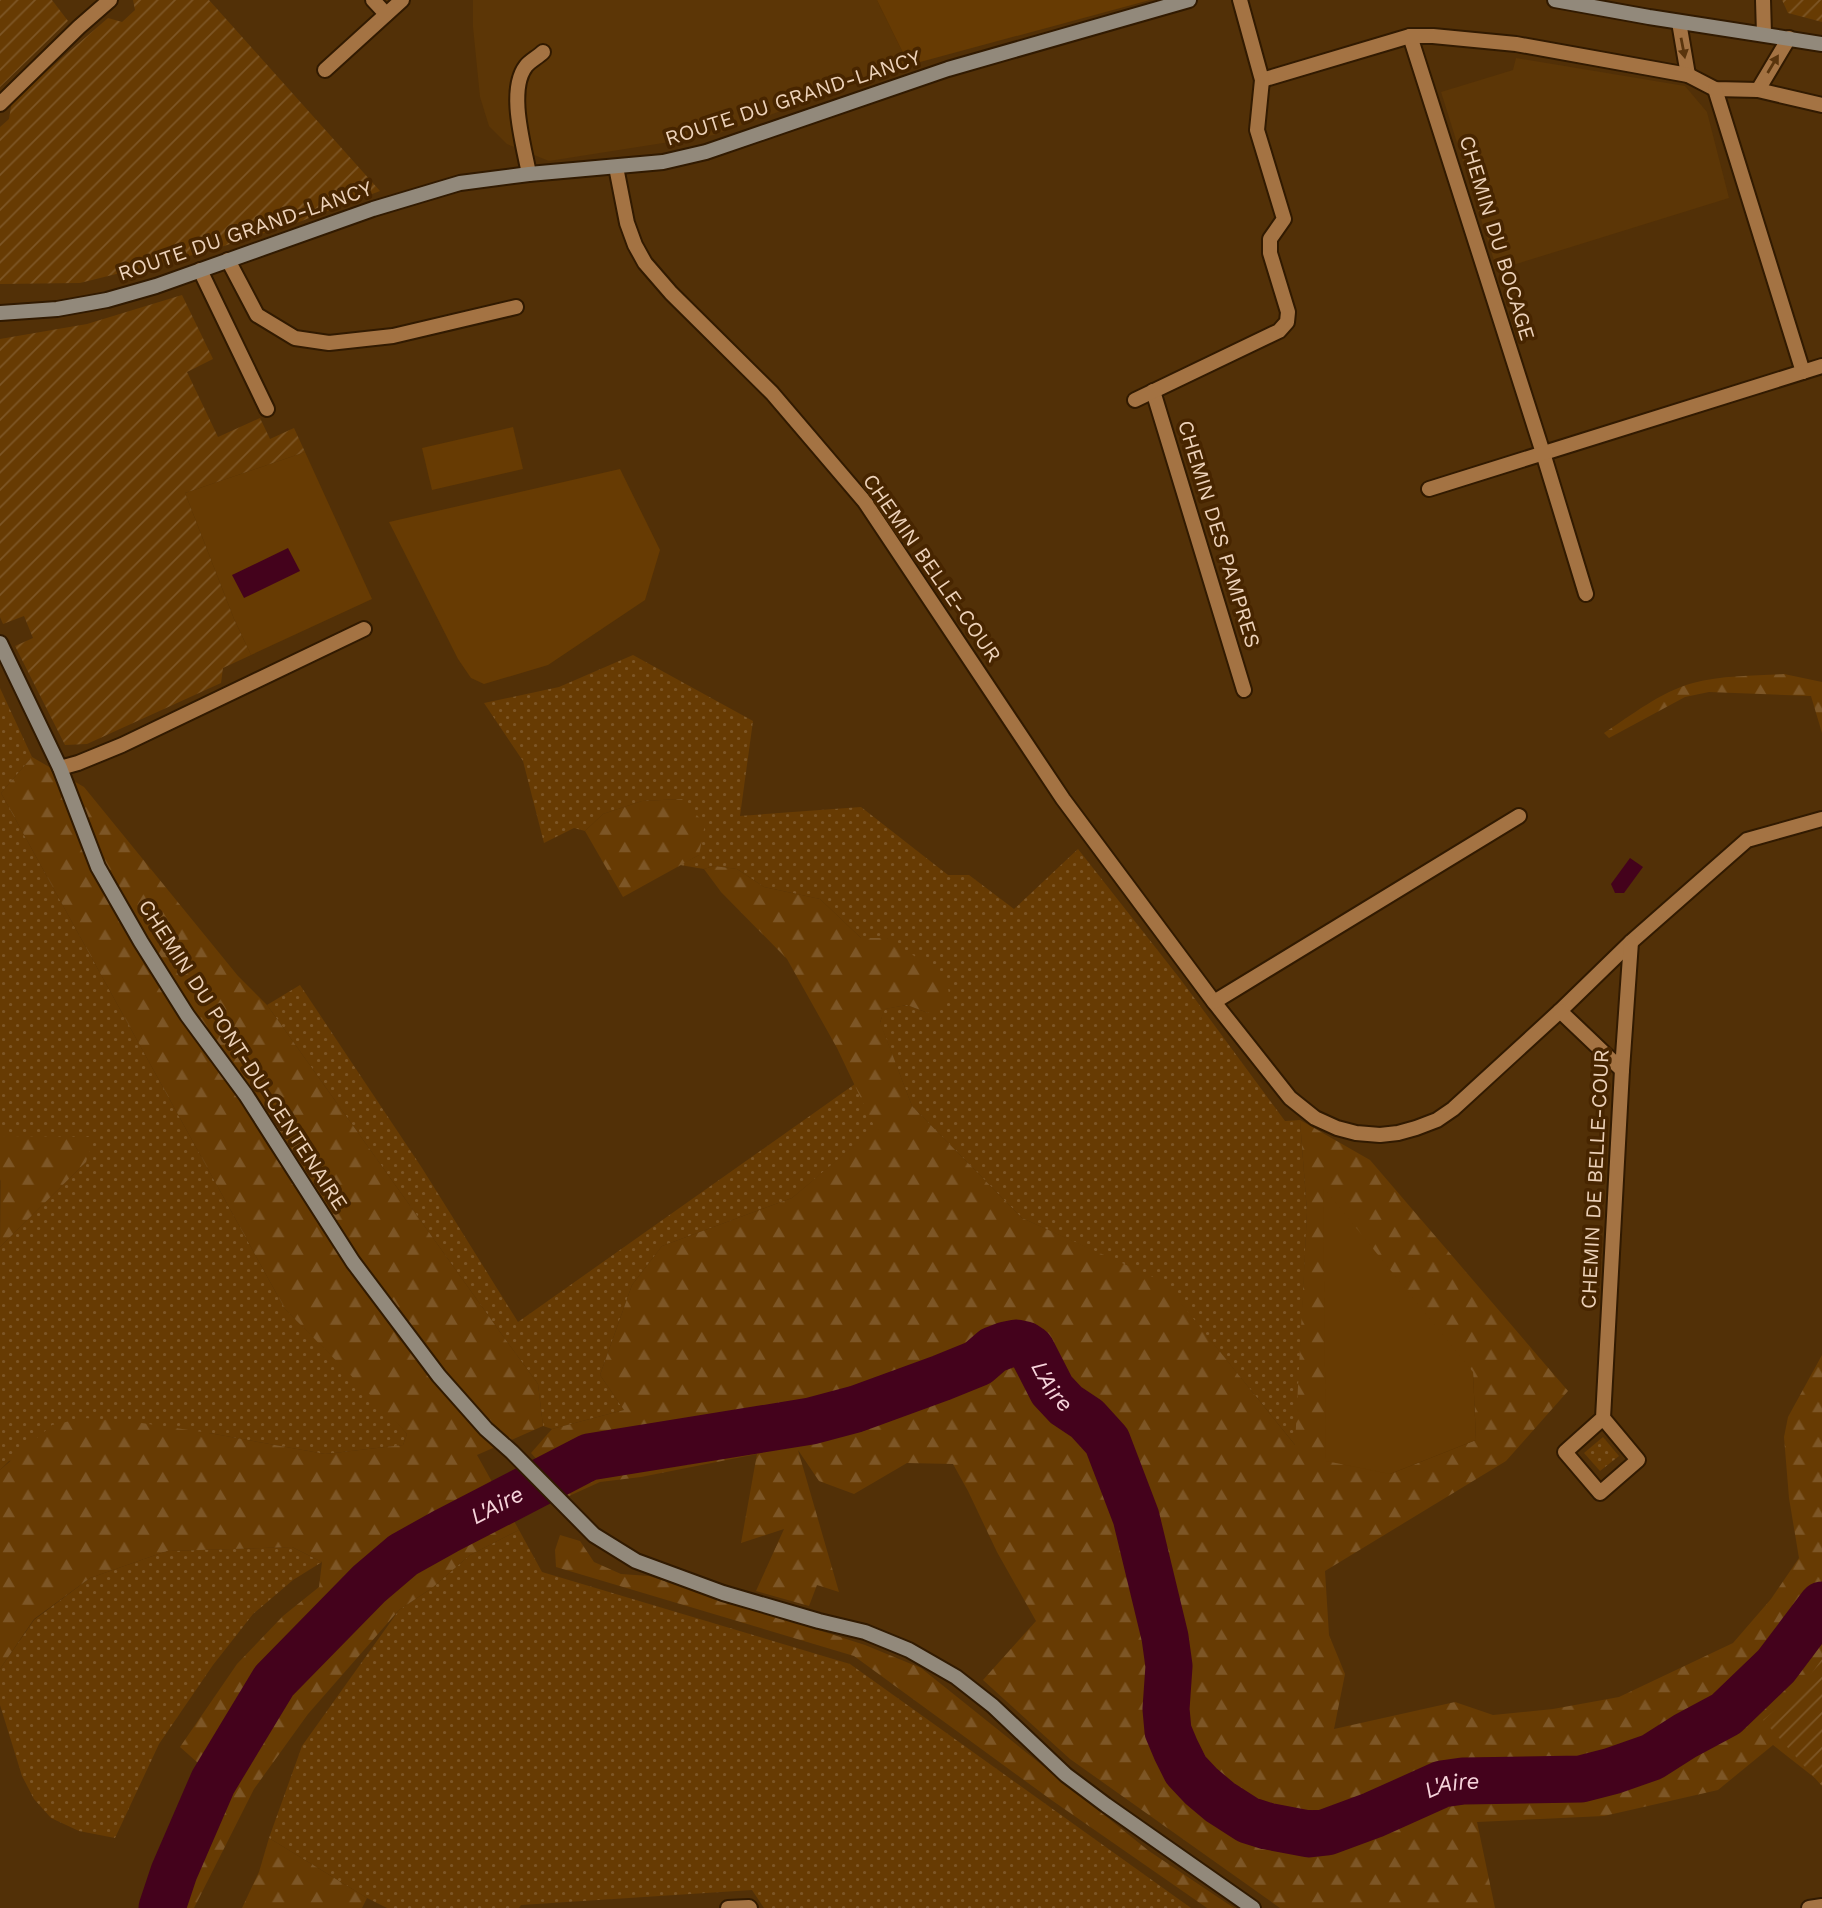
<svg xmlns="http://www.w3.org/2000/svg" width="1822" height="1908" viewBox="0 0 1822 1908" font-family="'Work Sans',sans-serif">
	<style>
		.built { fill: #5c3606 }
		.grass { fill: url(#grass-dots) }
		.forest { fill: url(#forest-firs); fill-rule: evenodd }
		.park { fill: #673b03 }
		.garden { fill: url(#garden-furrows) }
		.water { fill: #44021c }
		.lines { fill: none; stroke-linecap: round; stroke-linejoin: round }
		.river { stroke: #44021c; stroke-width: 47 }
		.lane-casing { stroke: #311a01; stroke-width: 18 }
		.street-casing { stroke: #311a01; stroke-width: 18 }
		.secondary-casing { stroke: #311a01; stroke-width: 18 }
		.lane { stroke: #a47343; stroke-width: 14 }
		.street { stroke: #a47343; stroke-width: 14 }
		.secondary { stroke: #92897b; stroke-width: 14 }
		.oneway { fill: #5a350d }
		.labels { text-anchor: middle; stroke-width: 7; stroke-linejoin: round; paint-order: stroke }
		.street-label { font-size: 21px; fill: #edd2b9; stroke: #472500 }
		.water-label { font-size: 23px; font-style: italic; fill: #f6d4db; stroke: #472500 }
	</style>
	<defs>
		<pattern id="grass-dots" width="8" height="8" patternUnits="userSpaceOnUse" patternTransform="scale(1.75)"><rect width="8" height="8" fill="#673b03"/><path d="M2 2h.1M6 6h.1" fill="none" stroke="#7d5626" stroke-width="1.8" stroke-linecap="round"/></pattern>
		<pattern id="forest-firs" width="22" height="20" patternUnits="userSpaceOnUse" patternTransform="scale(1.75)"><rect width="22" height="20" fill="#673b03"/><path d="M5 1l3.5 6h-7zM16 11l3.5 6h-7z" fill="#7d5626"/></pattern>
		<pattern id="garden-furrows" width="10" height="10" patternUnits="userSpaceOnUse" patternTransform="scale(1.75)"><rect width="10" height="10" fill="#673b03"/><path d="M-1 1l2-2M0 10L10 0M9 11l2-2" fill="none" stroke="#7d5626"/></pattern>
	</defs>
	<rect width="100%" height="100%" fill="#523007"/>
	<g class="built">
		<path d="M473,0h404l32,65 -195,70 -165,26 -42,-17 -18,-18 -9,-29 -7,-70z"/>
		<path d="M1516,58l169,28 22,26 22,86 -232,72 -56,-178 72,-22z"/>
	</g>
	<g class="grass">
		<path d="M633,655l120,66 -13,95 121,-9 87,68h21l45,34 64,-60 103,131 104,141 15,-1 7,92 -11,234 -132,-163 -142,-65 -110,-112 -32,-83 4,-14 23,-4 21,8 -41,-75h-26l-41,-39 -56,-12 -27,-18 -23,-3 -10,3 -24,-4 19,-10 -17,-56 -40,2 -39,13 -18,17 -11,-3 -30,15 -21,-82 -39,-58 75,-16z"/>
		<path d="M0,688l32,69 -31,36 284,516 103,103 19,22 -4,11 -78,9 -116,-21 -200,28 -9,9v-223l86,-85 -84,16 -2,3z"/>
		<path d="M300,985l122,183 96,154 337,-238 21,44 -84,70 -130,48 -30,39 -32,90 24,35 -72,19 -9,-3 -5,-42 -38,-52 -233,-327z"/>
		<path d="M1603,1437l16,19 -19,15 -16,-18z"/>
		<path d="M519,1530l23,42 308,92 341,244h-427l-12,-18 -231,15 -2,3h-132l-20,-10 -98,-60 33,-92 97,-136 33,-22 38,-33z"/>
		<path d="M292,1547l30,15 -29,18 -40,34 -40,51 -54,79 -44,94 -36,-7 -28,-13 -17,-19 -12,-23 -22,-71v-36l34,-49 56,-42 77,-27z"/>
	</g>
	<g class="forest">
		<path d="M1784,674l38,8v51l-11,-37 -102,-4 -24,5 -76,41 -5,-5c28,-18 56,-41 89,-50 29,-8 62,-7 91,-9z"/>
		<path d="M32,757l52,30 154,189 29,29 233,327 38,52 5,42 -66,29 42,75 -49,25 -38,33 -33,22 -91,104 -54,75 -60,119h-21l51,-122 -44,-39 57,-83 46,-48 36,-29 3,-25 -30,-15 -125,4 -77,27 -56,41 -34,50v-199l52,-45 32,-7 51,4 74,11 116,21 78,-9 4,-11 -20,-22 -102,-103 -284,-516z"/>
		<path d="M682,799l23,25 -6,31 -76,42 -38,-66 18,-17 39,-13z"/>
		<path d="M714,866l23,3 27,18 56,12 41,39h26l59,39 3,17 -5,12 -16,7 -21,-8 -22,4 -5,13 32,84 110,112 142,64 131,163 12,-233 -7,-92 70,40 198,231 -62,70 -181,110 4,64 16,39 -11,55 121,-27 38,13 60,-6 66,-12 114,-54 38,-44 28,-41 -10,-60 -5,-61 4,-20 34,-62v416l-7,7 -42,-33 -55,45 -114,26 -127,6 18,86h-215l-210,-149 -87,-79 53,-59 -39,-69 -29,-61 -15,-27 -46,-1 -53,31 -35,-13 -21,-31 41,142 -22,-7 -8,21 -53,-15 28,-62 -43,14 16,-89 -116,23 -41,5 -31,14 -38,-43 21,-24 72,-19 -24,-35 32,-90 30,-39 130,-48 83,-70 -38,-80 -50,-89 -66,-67 -17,-23zM1473,1372l3,68 -86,34z"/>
		<path d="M1,1136l93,1 -8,25 -86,85z"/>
		<path d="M560,1535l20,6 14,21 27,12 28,2 216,69 56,23 228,183 85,57h-27l-157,-109 -196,-143 -298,-89 -1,-17z"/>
		<path d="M269,1838l98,60 -5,10h-120l17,-36z"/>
	</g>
	<g class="park">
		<path d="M877,0h273l-241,65z"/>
		<path d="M513,427l10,42 -91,21 -10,-42z"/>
		<path d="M305,452l67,147 -121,56 -17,-36 -49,-126z"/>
		<path d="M620,469l40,81 -15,50 -97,65 -64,19 -13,-6 -13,-19 -69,-137z"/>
		<path d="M1323,1187l150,185 3,68 -86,34 -64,-13z"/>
	</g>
	<g class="garden">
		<path d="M0,0h52l16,21 -68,66z"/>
		<path d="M133,0h76l171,191 -81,31 -94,30 -125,31 -80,1v-157l9,-8 3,-18 96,-83 14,4 13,-12z"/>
		<path d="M1782,0h40v22l-34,-9z"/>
		<path d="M182,295l31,64 -26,13 31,65 42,-19 10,21 24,-11 11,24 -120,41 49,126 17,36 -28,13 -2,15 -134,61 -22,1 -50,-99 18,-8 -9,-22 -21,8 -3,-7v-278l87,-15z"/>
		<path d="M1822,1659v127l-59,-66 37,-31z"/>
	</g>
	<g class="water">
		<path d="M288,548l12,23 -56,27 -12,-23z"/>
		<path d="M1630,858l13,9 -19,26h-9l-4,-9z"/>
	</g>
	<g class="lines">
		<path class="river" id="s1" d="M162,1908l12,-36 39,-90 61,-101 95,-97 34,-29 43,-24 143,-74 222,-36 45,-12 85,-31 37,-15 15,-13 13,-5 10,-2 9,2 6,4 21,41 14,15 21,14 20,22 29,76 29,120 4,29 -3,43 2,22 8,19 10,20 15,16 19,16 28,18 19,6 42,8 18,-2 46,-17 69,-31 21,-3 118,-2 31,-8 40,-14 33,-21 41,-22 50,-48 46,-61"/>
		<g class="lane-casing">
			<g id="lane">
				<path d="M373,0l13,14"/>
				<path d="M1763,0l1,34"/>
				<path d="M325,70l77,-70"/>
				<path d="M529,174c-5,-28 -22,-84 -3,-108 4,-5 12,-9 17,-14"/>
				<path d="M228,260l29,55 38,23 34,5 64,-7 123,-29"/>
				<path d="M200,270l67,139"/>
				<path d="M60,768l18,-5 44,-18 242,-116"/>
				<path d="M728,1908l21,-1 1,1"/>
			</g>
		</g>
		<g class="street-casing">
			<g id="street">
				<path d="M1679,22l9,53"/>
				<path d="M1410,36l133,417 43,141"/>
				<path d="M1262,80l148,-44h23l83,8 172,31 27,14 43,1 64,15"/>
				<path d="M1715,89l88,283"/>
				<path d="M1758,90l31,-52"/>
				<path d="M0,104l79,-77 31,-27"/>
				<path d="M616,167l11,56 8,22 10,18 26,30 101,100 93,109 198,297 151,203 76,96 25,20 22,10 19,5 24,2 18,-2 18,-5 21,-8 16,-11 107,-98 71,-69 116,-102 75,-21"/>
				<path d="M1153,391l91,299"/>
				<path d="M1135,400l144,-69 8,-9 1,-10 -18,-59v-14l14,-20 -27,-89 5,-50 -22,-80"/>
				<path d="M1429,489l393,-123"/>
				<path d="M1214,1002l305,-186"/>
				<path d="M1560,1011l62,59"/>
				<path d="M1603,1418l35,42 -38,33 -35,-41 38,-34 19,-348 9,-128"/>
				<path d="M1809,1908l13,-2"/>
			</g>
		</g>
		<g class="secondary-casing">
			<g id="secondary">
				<path d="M1555,0l94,17 173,27"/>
				<path d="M0,313l57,-4 50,-9 49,-14 217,-77 87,-26 69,-9 134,-12 43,-10 242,-83 241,-69"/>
				<path d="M0,643l60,125 38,99 43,75 46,73 59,80 107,167 86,114 47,53 26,23 82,83 42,26 87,32 96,28 46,11 44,18 47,27 37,29 73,69 40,30 147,103"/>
			</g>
		</g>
		<use href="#lane" class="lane"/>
		<use href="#street" class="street"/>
		<use href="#secondary" class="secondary"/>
	</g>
	<defs><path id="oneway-solid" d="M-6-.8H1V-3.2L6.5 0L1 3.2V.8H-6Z" transform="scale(1.75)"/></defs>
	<g class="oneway">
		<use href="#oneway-solid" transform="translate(1683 48) rotate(79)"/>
		<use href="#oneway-solid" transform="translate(1773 64) rotate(-59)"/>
	</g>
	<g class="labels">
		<g class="street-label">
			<text transform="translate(793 98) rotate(-18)" y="7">ROUTE DU GRAND-LANCY</text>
			<text transform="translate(245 231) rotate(-19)" y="7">ROUTE DU GRAND-LANCY</text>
			<text transform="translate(1497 238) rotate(73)" y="7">CHEMIN DU BOCAGE</text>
			<text transform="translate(1219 534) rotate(73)" y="7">CHEMIN DES PAMPRES</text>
			<text transform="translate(932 568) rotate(55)" y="7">CHEMIN BELLE-COUR</text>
			<text transform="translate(243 1055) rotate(57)" y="7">CHEMIN DU PONT-DU-CENTENAIRE</text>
			<text transform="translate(1595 1179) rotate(-87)" y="7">CHEMIN DE BELLE-COUR</text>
		</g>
		<g class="water-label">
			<text dy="8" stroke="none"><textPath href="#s1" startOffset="1150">L'Aire</textPath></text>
			<text dy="8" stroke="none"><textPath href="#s1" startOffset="541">L'Aire</textPath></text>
			<text dy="8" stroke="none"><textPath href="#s1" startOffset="1866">L'Aire</textPath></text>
		</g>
	</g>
</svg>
